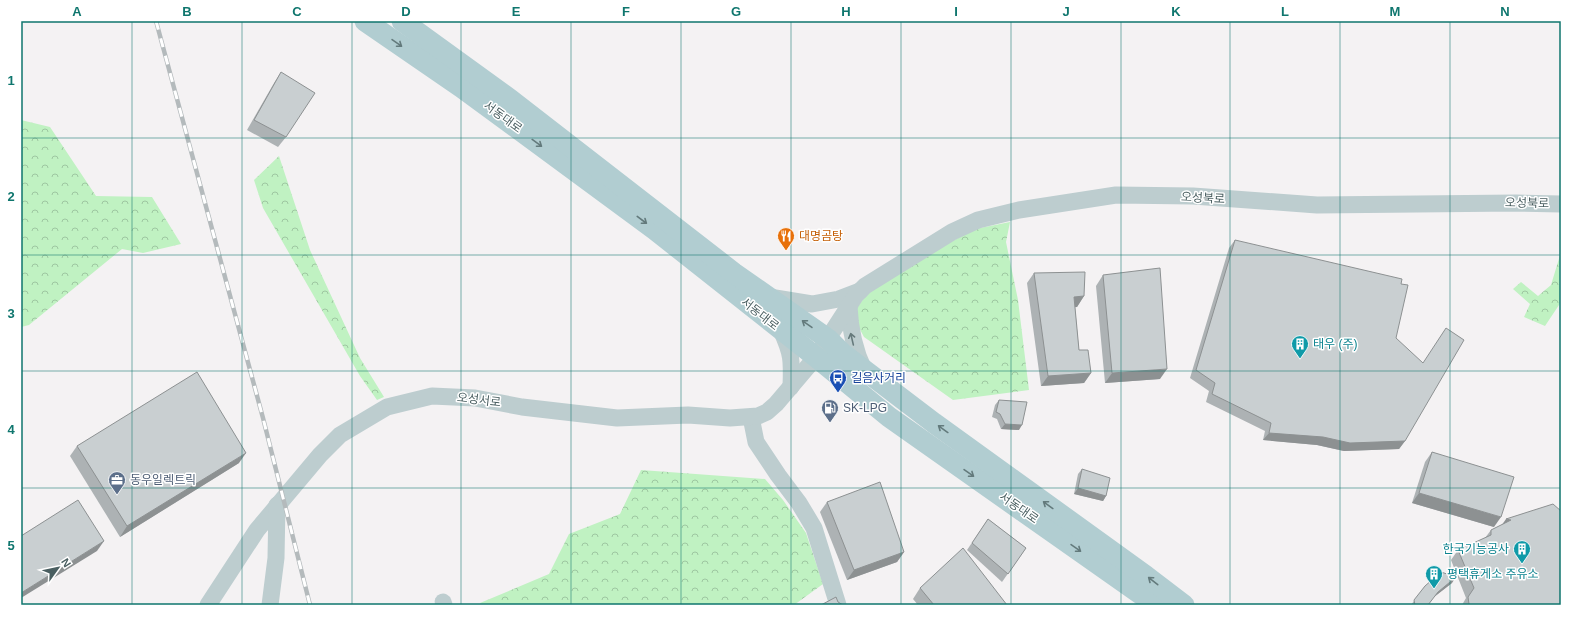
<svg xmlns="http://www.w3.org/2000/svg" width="1582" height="626" viewBox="0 0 1582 626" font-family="Helvetica,'Noto Sans KR',sans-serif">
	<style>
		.forest { fill: url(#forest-crowns) }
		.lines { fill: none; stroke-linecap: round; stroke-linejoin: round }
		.minor { stroke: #bdcdcf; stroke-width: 17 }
		.major { stroke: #b1cdd1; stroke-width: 21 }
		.rail-casing { stroke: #b4babc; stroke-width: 4.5 }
		.rail { stroke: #fff; stroke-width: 3; stroke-dasharray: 9; stroke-linecap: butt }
		.wall { fill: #adb2b4 }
		.shaded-wall { fill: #8d9192 }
		.building { fill: #c9cfd1; stroke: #8d9192 }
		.oneway { stroke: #637a7c }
		.oneway2 { stroke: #667a7c }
		.grid { fill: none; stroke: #0f766e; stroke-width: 1; stroke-opacity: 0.55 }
		.labels { text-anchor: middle; stroke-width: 3; stroke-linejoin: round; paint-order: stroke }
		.street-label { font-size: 12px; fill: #495e60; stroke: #fff }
		.food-label { font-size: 12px; fill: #c56008; stroke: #fff; text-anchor: start }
		.culture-label { font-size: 12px; fill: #0d838f; stroke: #fff; text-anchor: start }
		.transit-label { font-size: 12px; fill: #164399; stroke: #fff; text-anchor: start }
		.service-label { font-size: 12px; fill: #4e5e75; stroke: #fff; text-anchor: start }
		.neatline { fill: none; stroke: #0f766e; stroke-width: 1.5 }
		.grid-label { font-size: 13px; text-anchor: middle; font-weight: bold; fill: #0f766e }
	</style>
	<defs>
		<pattern id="forest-crowns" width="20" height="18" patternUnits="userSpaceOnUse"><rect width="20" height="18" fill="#c0f2c2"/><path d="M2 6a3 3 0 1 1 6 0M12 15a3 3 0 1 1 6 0" fill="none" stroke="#9ec7a1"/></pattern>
	</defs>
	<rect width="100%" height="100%" fill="#f4f2f3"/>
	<g class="forest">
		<path d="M21,120l29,7 46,69 56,1 29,47 -38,9 -21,-4 -93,76 -8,2z"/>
		<path d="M279,156l31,94 50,108 24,39 -7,3 -17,-24 -97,-168 -9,-28z"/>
		<path d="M1010,222l-4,20 12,58 11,90 -76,10 -89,-63 -8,-15 1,-14 10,-15 80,-49 28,-15z"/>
		<path d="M1561,252v50l-16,24 -21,-9 6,-13 -17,-15 8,-7 17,14 13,-11z"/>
		<path d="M641,470l124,9 18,21 23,33 17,51 -29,21h-313l-1,-2 69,-29 20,-40 51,-20z"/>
	</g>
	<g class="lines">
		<g class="minor">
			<path d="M769,297l43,7 27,-5 21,-8"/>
			<path d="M849,306c1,24 5,43 15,64"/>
			<path d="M781,330c11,24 11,30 10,57"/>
			<path d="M751,417l5,25 22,33 21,28 15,25 24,77"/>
			<path d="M443,602l1,3"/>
			<path d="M208,605l49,-75 63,-75 20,-20 47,-28 45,-11 43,2 47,9 95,11 71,-3 42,3 28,-2 9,-4 9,-8 40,-47 40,-62 9,-9 87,-54 26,-12 41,-10 97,-15 77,1 124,9 199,-2 45,1"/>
			<path d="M270,605l6,-47 1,-53"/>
		</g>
		<g class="major">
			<path d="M365,21l96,66 193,142 162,128 73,60 267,188"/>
			<path d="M402,21l109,79 223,173 94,66 14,14 92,70 212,153 38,29"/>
		</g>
		<g class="rail-casing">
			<path id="rail" d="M156,21l107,397 47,187"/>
		</g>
		<use href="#rail" class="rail"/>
	</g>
	<g class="wall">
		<path d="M281,72l5,65 -8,10 -31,-17 27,-47z"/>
		<path d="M1235,240l161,98 9,103 -6,8 -55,2 -27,-6 -54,-5 2,-9 -59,-29 3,-11 -19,-13 39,-130z"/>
		<path d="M1034,273l50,23 -7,11h-2l4,43 12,23 -7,10 -43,3 -14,-103z"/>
		<path d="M1103,275l57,104 -55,4 -9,-97z"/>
		<path d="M999,400l20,30 -18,-1 -4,-10 -5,-2 3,-12z"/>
		<path d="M77,446l162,17 -119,74 -50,-81z"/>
		<path d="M1432,452l62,75 -82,-24 13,-41z"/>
		<path d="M1082,469l24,27 -3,5 -29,-7 4,-20z"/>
		<path d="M827,502l77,50 -7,10 -50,18 -27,-68z"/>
		<path d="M988,519l38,29 -24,34 -35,-32z"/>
		<path d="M1491,530l70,75h-99l4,-7 -15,-38 7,-10 27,-12z"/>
		<path d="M1452,583l-18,14 -6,8h-17l14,-19z"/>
		<path d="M920,588l87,17h-89l-5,-6z"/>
	</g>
	<g class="shaded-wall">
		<path d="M1084,296l-7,11 -10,1 7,-11z"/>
		<path d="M1167,369l-7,10 -55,4 7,-10z"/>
		<path d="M1091,373l-7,10 -43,3 7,-10z"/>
		<path d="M1005,424l17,1 -3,5 -18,-1z"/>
		<path d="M1269,433l136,8 -6,8 -55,2 -27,-6 -54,-5z"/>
		<path d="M246,453l-7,10 -119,74 7,-11z"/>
		<path d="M1078,488l28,8 -3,5 -29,-7z"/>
		<path d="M1419,493l82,24 -7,10 -82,-24z"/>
		<path d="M1506,519l5,1 -12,9z"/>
		<path d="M104,541l-7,10 -76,47v-5z"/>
		<path d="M904,552l-7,10 -50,18 7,-10z"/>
		<path d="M1456,577l-4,6 -18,14 4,-5z"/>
	</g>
	<g class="building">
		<path d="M281,72l34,21 -29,44 -32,-17z"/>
		<path d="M1235,240l167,39 -1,5 7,1 -12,53 27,25 23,-35 18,12 -59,101 -55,2 -27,-6 -54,-4 2,-10 -59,-29 3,-11 -19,-13z"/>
		<path d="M1160,268l7,101 -55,4 -9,-98z"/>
		<path d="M1085,272l-1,24 -10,1 5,53h9l3,23 -43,3 -14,-103z"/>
		<path d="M197,372l49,81 -119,73 -50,-80z"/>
		<path d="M999,400l28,2 -5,23 -17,-1 -5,-10 -4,-2z"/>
		<path d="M1432,452l82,25 -13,40 -82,-24z"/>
		<path d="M1082,469l28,9 -4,18 -28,-8z"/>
		<path d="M880,482l24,70 -50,18 -27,-68z"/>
		<path d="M78,500l26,41 -83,52v-57z"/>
		<path d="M1553,504l8,7v94h-90l-2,-1 -1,-7 6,-9 -16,-38 33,-15v-5l20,-10 -5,-1z"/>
		<path d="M988,519l38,29 -18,26 -36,-31z"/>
		<path d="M963,548l44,57h-73l-14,-17z"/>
		<path d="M1441,572l15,5 -18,15 -10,13h-13l-1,-5 11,-14z"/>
		<path d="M836,597l2,5 5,3h-22z"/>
	</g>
	<defs><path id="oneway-shaft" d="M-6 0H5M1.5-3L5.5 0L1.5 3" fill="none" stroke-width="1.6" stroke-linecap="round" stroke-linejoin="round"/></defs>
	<g class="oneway">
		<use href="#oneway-shaft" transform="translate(397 43) rotate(35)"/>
		<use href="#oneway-shaft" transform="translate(537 143) rotate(36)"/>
		<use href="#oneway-shaft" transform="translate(642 220) rotate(37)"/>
		<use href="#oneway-shaft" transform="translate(807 324) rotate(-145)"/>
		<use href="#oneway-shaft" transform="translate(943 429) rotate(-144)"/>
		<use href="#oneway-shaft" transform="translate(969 473) rotate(35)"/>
		<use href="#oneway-shaft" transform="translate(1048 505) rotate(-144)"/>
		<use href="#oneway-shaft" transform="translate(1076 548) rotate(35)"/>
		<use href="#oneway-shaft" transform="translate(1153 581) rotate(-142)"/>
	</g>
	<use class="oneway2" href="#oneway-shaft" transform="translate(852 339) rotate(-103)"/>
	<path class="grid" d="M132,21v584M242,21v584M352,21v584M461,21v584M571,21v584M681,21v584M791,21v584M901,21v584M1011,21v584M1121,21v584M1230,21v584M1340,21v584M1450,21v584M21,138h1540M21,255h1540M21,371h1540M21,488h1540"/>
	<defs>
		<g id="restaurant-pin" transform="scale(0.9)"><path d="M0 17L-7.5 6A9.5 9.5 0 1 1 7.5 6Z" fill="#e8710a" stroke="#fff"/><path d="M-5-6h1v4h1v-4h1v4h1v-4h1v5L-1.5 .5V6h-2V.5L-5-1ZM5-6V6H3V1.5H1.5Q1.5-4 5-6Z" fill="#fff"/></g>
		<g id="building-pin" transform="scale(0.9)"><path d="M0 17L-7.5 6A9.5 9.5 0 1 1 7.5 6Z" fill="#0f9aa8" stroke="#fff"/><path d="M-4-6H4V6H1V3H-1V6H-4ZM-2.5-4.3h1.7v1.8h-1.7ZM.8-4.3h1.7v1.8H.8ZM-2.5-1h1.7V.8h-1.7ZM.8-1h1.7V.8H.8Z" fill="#fff"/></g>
		<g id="bus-pin" transform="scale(0.9)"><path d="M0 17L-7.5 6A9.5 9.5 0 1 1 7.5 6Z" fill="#1a4fb4" stroke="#fff"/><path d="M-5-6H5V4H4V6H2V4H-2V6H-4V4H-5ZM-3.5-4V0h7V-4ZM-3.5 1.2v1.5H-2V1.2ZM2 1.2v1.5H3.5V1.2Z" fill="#fff"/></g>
		<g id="fuel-pin" transform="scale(0.9)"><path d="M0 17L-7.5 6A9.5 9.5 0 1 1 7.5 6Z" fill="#5c6f8a" stroke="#fff"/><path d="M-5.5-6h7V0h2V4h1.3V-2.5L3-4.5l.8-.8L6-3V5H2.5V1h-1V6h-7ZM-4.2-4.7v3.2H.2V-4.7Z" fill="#fff"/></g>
		<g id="office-pin" transform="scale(0.9)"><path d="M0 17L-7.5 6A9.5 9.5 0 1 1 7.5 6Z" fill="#5c6f8a" stroke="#fff"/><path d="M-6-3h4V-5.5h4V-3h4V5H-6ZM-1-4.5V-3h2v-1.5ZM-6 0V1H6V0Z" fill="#fff"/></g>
	</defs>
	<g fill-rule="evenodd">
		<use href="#restaurant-pin" x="786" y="236"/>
		<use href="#building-pin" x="1300" y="344"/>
		<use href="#bus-pin" x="838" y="378"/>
		<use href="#fuel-pin" x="830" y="408"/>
		<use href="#office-pin" x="117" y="480"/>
		<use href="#building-pin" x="1522" y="549"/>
		<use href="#building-pin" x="1434" y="574"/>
	</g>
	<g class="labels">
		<g class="street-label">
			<text transform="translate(503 117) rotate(36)" y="4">서동대로</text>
			<text transform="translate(1203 198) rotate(3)" y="4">오성북로</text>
			<text transform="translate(1527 203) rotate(1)" y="4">오성북로</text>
			<text transform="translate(760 314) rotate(38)" y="4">서동대로</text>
			<text transform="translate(479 400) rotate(7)" y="4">오성서로</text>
			<text transform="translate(1019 508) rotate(35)" y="4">서동대로</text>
		</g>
		<g class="food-label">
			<text x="799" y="240">대명곰탕</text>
		</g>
		<g class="culture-label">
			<text x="1313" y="348">태우 (주)</text>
			<text x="1509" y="553" text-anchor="end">한국기능공사</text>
			<text x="1447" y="578">평택휴게소 주유소</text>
		</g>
		<g class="transit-label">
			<text x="851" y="382">길음사거리</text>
		</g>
		<g class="service-label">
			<text x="843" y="412">SK-LPG</text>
			<text x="130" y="484">동우일렉트릭</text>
		</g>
	</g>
	<rect width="1582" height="626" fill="none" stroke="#ffffff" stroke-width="44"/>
	<g transform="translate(58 568) rotate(57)" stroke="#ffffff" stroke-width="3" paint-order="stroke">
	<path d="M0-3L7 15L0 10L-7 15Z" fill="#495e60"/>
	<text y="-6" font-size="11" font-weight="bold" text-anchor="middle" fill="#495e60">N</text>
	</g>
	<rect x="22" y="22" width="1538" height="582" class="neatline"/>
	<g class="grid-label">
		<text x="77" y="16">A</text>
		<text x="187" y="16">B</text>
		<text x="297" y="16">C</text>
		<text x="406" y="16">D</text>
		<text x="516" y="16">E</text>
		<text x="626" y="16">F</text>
		<text x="736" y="16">G</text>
		<text x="846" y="16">H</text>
		<text x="956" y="16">I</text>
		<text x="1066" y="16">J</text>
		<text x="1176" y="16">K</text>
		<text x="1285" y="16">L</text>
		<text x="1395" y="16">M</text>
		<text x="1505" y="16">N</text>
		<text x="11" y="85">1</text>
		<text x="11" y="201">2</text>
		<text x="11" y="318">3</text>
		<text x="11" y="434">4</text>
		<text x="11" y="550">5</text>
	</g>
</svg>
